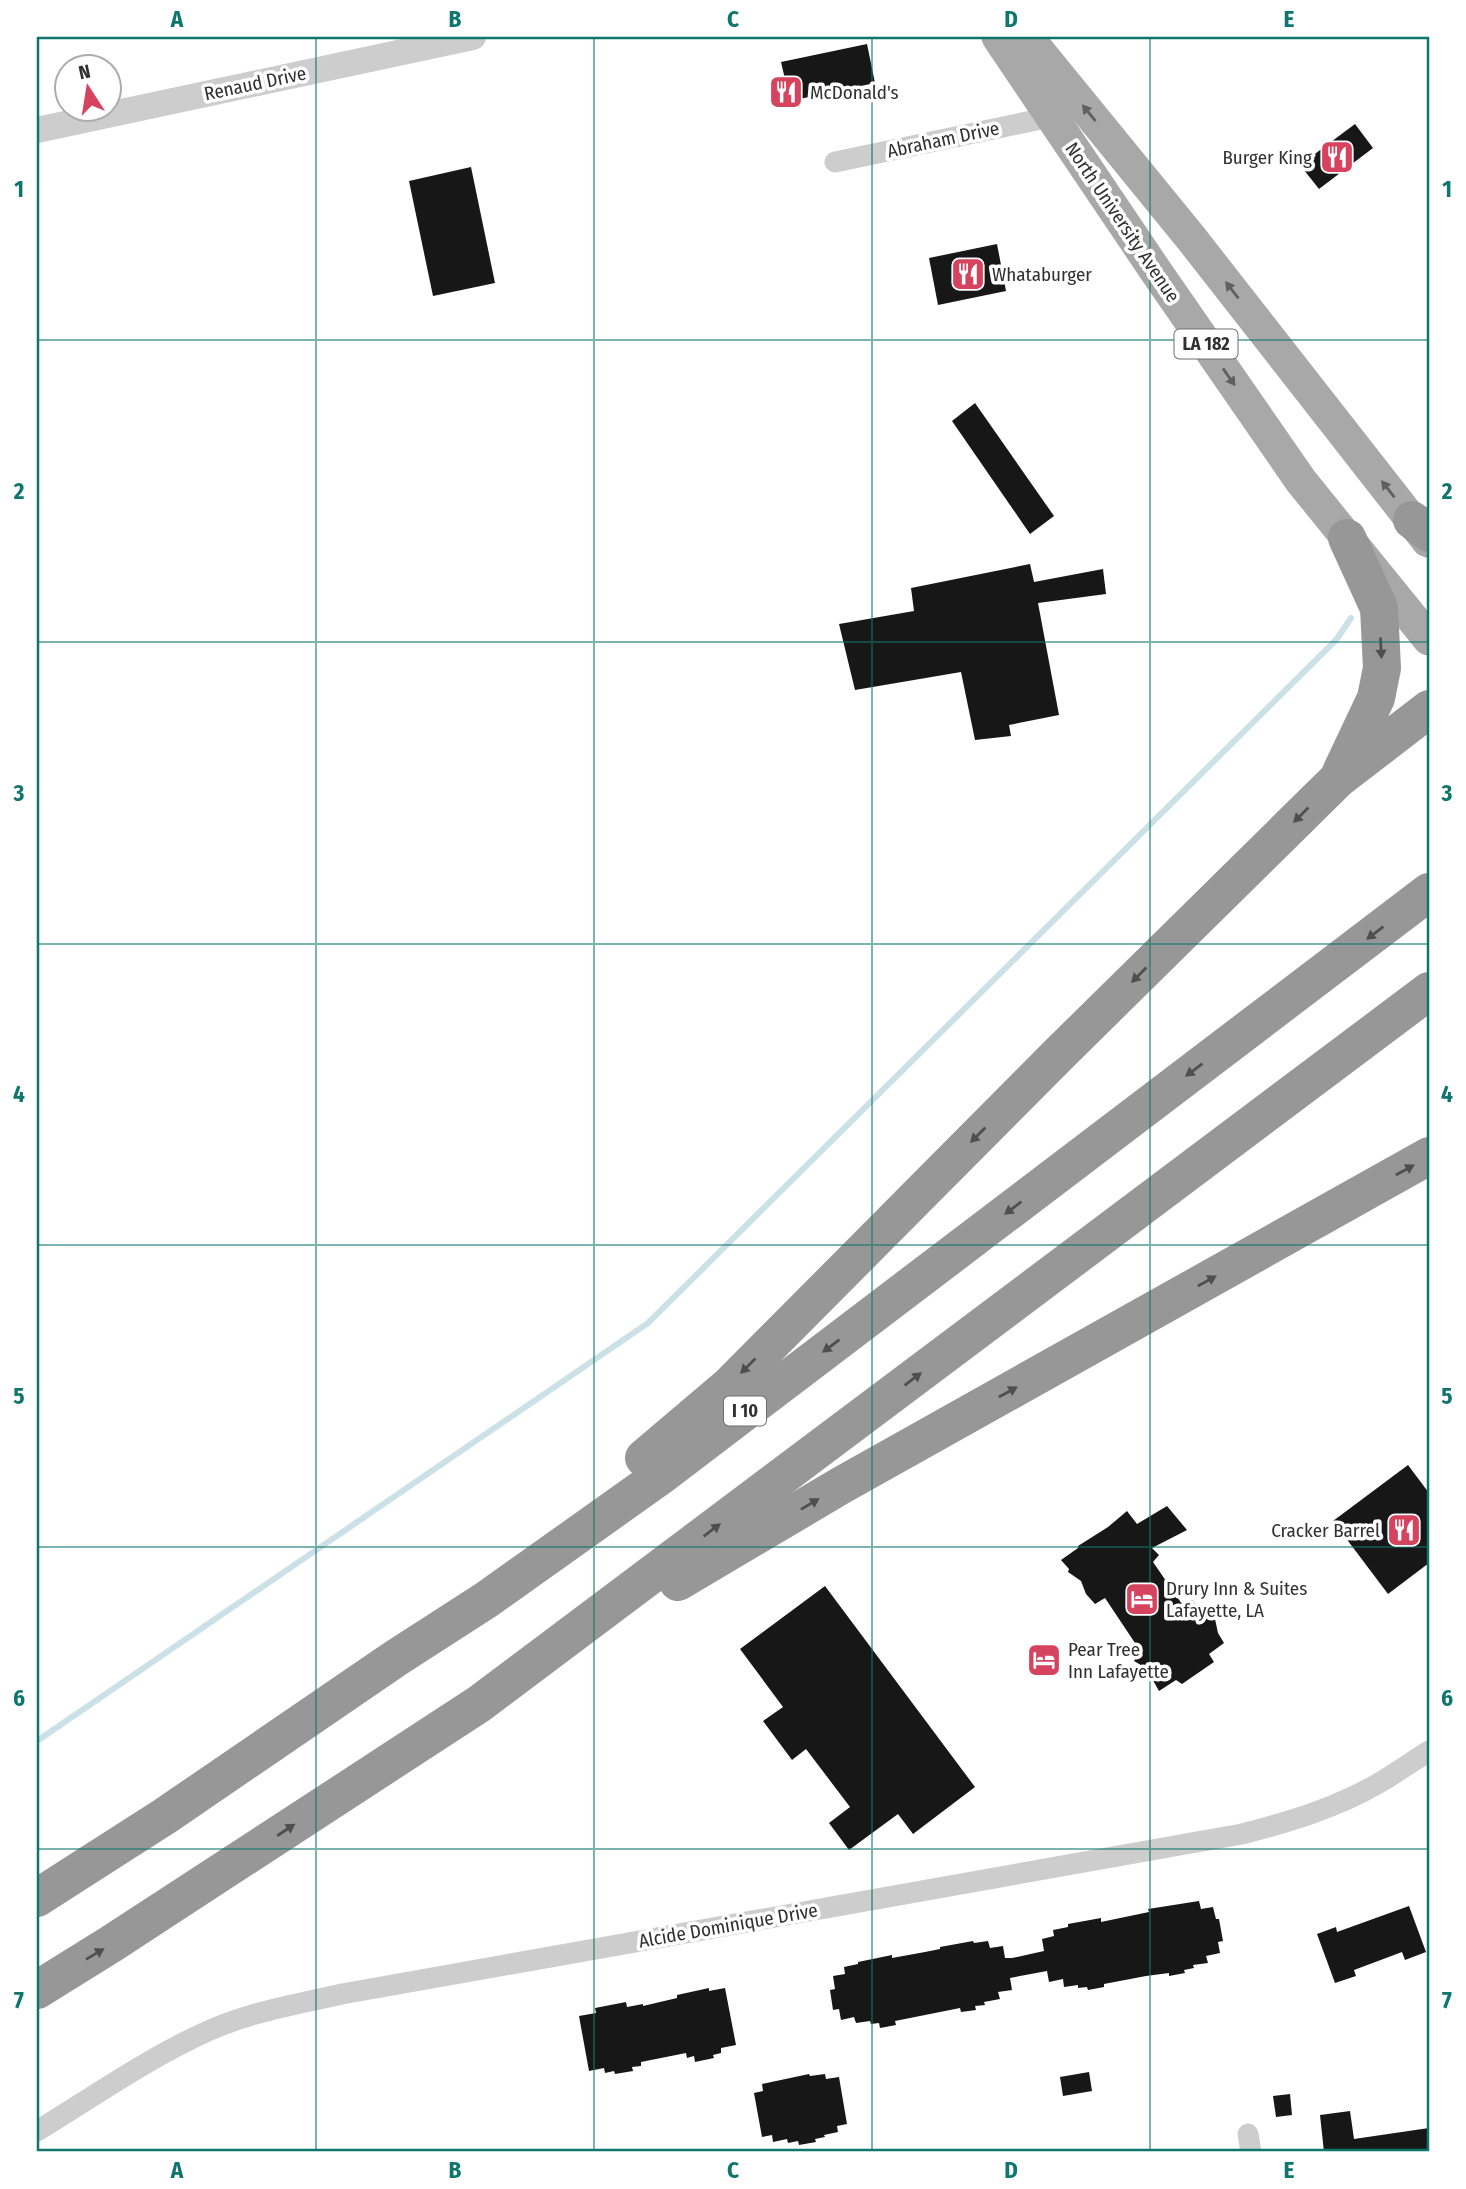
<svg xmlns="http://www.w3.org/2000/svg" width="1466" height="2189" viewBox="0 0 1466 2189" font-family="'Fira Sans Condensed',sans-serif">
	<style>
		.lines { fill: none; stroke-linecap: round; stroke-linejoin: round }
		.stream { stroke: #cbe0e7; stroke-width: 6 }
		.building { fill: #171717 }
		.minor { stroke: #cdcdcd; stroke-width: 21 }
		.tertiary { stroke: #cdcdcd; stroke-width: 26 }
		.primary { stroke: #a8a8a8; stroke-width: 33 }
		.motorway { stroke: #979797; stroke-width: 38 }
		.oneway { fill: #606060 }
		.oneway2 { fill: #4f4f4f }
		.grid { fill: none; stroke: #0f766e; stroke-width: 2; stroke-opacity: 0.55 }
		.labels { text-anchor: middle; stroke-width: 7; stroke-linejoin: round; paint-order: stroke }
		.shield { fill: #fff; stroke: #6e6e6e; stroke-width: 2 }
		.shield-label { font-size: 18px; font-weight: bold; fill: #303030 }
		.street-label { font-size: 19px; fill: #303030; stroke: #fff }
		.poi-label { font-size: 19px; fill: #303030; stroke: #fff; text-anchor: start }
		.neatline { fill: none; stroke: #0f766e; stroke-width: 2.5 }
		.grid-label { font-size: 23px; text-anchor: middle; font-weight: bold; fill: #0f766e }
	</style>
	<rect width="100%" height="100%" fill="#fff"/>
	<g class="lines">
		<path class="stream" d="M37,1741l611,-418 688,-683 15,-22"/>
	</g>
	<g class="building">
		<path d="M867,44l8,39 -85,18 -9,-39z"/>
		<path d="M1355,124l18,24 -54,41 -19,-24z"/>
		<path d="M471,167l24,116 -62,13 -24,-115z"/>
		<path d="M997,244l9,47 -68,14 -9,-47z"/>
		<path d="M975,403l79,113 -24,18 -78,-113z"/>
		<path d="M1030,564l4,18 69,-13 3,25 -68,9 21,112 -50,10 2,11 -36,4 -14,-68 -106,18 -16,-66 75,-13 -3,-23z"/>
		<path d="M1408,1465l21,28v70l-41,31 -55,-73z"/>
		<path d="M1167,1506l20,24 -35,18 7,7 -6,7 31,45 8,-7 7,10 3,-1 13,10 3,14 6,10 -15,11 5,8 -32,22 -6,-4 -17,11 -13,-23 -12,-7 3,-5 -12,-10 10,-3 -30,-45 -10,6 -9,-10 -5,-13 -13,-9 1,-3 -8,-9 17,-12v-2l30,-19 19,-16 10,13z"/>
		<path d="M825,1586l150,201 -62,47 -15,-20 -49,36 -20,-27 21,-16 -44,-58 -14,11 -29,-39 20,-14 -43,-58z"/>
		<path d="M1199,1901l2,8 12,-2 3,12h3l4,22 -5,1 2,11 -14,3 2,7 -15,2 1,3 -10,2 1,3 -16,3v-3l-23,3 -42,8v3l-16,3 -1,-3 -9,1v-3l-14,2 -1,-8 -14,3 -2,-11 -37,7 2,12 -14,2 2,7 -16,3 1,3 -10,1 1,4 -15,2 -1,-4 -65,13 1,4 -16,3 -1,-5 -8,1 -1,-3 -14,2 -2,-6 -13,3 -2,-11 -6,1 -3,-20 5,-1 -2,-13 12,-2 -1,-7 14,-3v-2l34,-7v3l33,-6 15,-3v-2l33,-6 1,2 14,-2 2,7 13,-2 2,12h7l32,-7 -2,-12 12,-3 -1,-6 15,-3v-3l33,-6v4l48,-10 -1,-3z"/>
		<path d="M1409,1906l17,46 -21,8 -3,-8 -48,18 2,6 -21,7 -18,-49 19,-7 1,5z"/>
		<path d="M709,1988v3l16,-3 11,57 -15,3v5l-8,2 1,3 -19,4 -1,-6 -7,2 -1,-5 -45,9v4l-9,1 1,4 -18,3 -1,-3 -9,2 -1,-5 -15,3 -10,-55 17,-3 -1,-5 31,-6 1,5 16,-3v2l34,-8v-3z"/>
		<path d="M1089,2072l3,19 -29,5 -3,-19z"/>
		<path d="M809,2074l1,2 15,-2 1,5 13,-2 8,47 -10,2 1,6 -14,3 1,2 -10,2 1,3 -17,3 -1,-4 -10,2 -1,-4 -14,3 -1,-7 -10,2 -8,-44 9,-2 -1,-7z"/>
		<path d="M1290,2094l2,21 -16,2 -3,-21z"/>
		<path d="M1350,2111l4,28 75,-11v24h-105l-4,-37z"/>
	</g>
	<g class="lines">
		<g class="minor">
			<path d="M835,162l216,-45"/>
			<path d="M37,2131c56,-34 111,-73 171,-100 42,-19 89,-27 134,-37l900,-160c47,-12 94,-26 137,-51 17,-10 34,-22 50,-32"/>
			<path d="M1248,2134l3,18"/>
		</g>
		<path class="tertiary" d="M37,130l436,-93"/>
		<g class="primary">
			<path d="M998,37l157,233 146,211 128,158"/>
			<path d="M1027,37l164,201 237,303"/>
		</g>
		<g class="motorway">
			<path d="M1412,520l17,13"/>
			<path d="M1341,772l35,-74 6,-30 -3,-60 -32,-70"/>
			<path d="M644,1458l86,-73 329,-331 279,-275 91,-70"/>
			<path d="M678,1582l162,-96 589,-330"/>
			<path d="M37,1898l128,-82 231,-158 90,-58 173,-123 770,-585"/>
			<path d="M37,1990l74,-46 368,-240 950,-713"/>
		</g>
	</g>
	<defs><path id="oneway-solid" d="M-6-.8H1V-3.2L6.5 0L1 3.2V.8H-6Z" transform="scale(1.75)"/></defs>
	<g class="oneway">
		<use href="#oneway-solid" transform="translate(1089 113) rotate(-129)"/>
		<use href="#oneway-solid" transform="translate(1232 290) rotate(-128)"/>
		<use href="#oneway-solid" transform="translate(1229 377) rotate(55)"/>
		<use href="#oneway-solid" transform="translate(1388 489) rotate(-128)"/>
	</g>
	<g class="oneway2">
		<use href="#oneway-solid" transform="translate(1381 648) rotate(87)"/>
		<use href="#oneway-solid" transform="translate(1301 815) rotate(135)"/>
		<use href="#oneway-solid" transform="translate(1375 933) rotate(143)"/>
		<use href="#oneway-solid" transform="translate(1139 975) rotate(135)"/>
		<use href="#oneway-solid" transform="translate(1194 1070) rotate(143)"/>
		<use href="#oneway-solid" transform="translate(978 1135) rotate(135)"/>
		<use href="#oneway-solid" transform="translate(1405 1170) rotate(-29)"/>
		<use href="#oneway-solid" transform="translate(1013 1208) rotate(143)"/>
		<use href="#oneway-solid" transform="translate(1207 1281) rotate(-29)"/>
		<use href="#oneway-solid" transform="translate(831 1346) rotate(143)"/>
		<use href="#oneway-solid" transform="translate(748 1366) rotate(135)"/>
		<use href="#oneway-solid" transform="translate(913 1379) rotate(-37)"/>
		<use href="#oneway-solid" transform="translate(1008 1392) rotate(-29)"/>
		<use href="#oneway-solid" transform="translate(810 1504) rotate(-31)"/>
		<use href="#oneway-solid" transform="translate(712 1530) rotate(-37)"/>
		<use href="#oneway-solid" transform="translate(286 1830) rotate(-33)"/>
		<use href="#oneway-solid" transform="translate(95 1954) rotate(-31)"/>
	</g>
	<path class="grid" d="M316,37v2115M594,37v2115M872,37v2115M1150,37v2115M37,340h1392M37,642h1392M37,944h1392M37,1245h1392M37,1547h1392M37,1849h1392"/>
	<defs>
		<g id="restaurant-square" transform="scale(1.75)"><rect x="-9" y="-9" width="18" height="18" rx="4" fill="#d5435e" stroke="#fff"/><path d="M-5-6h1v4h1v-4h1v4h1v-4h1v5L-1.5 .5V6h-2V.5L-5-1ZM5-6V6H3V1.5H1.5Q1.5-4 5-6Z" fill="#fff"/></g>
		<g id="hotel-square" transform="scale(1.75)"><rect x="-9" y="-9" width="18" height="18" rx="4" fill="#d5435e" stroke="#fff"/><path d="M-6-4.5h1.5V1H6V5H4.5V3h-9V5H-6ZM-4 0a1.8 1.8 0 1 1 3.6 0ZM.5 0V-2.5h3Q6-2.5 6 0Z" fill="#fff"/></g>
	</defs>
	<g fill-rule="evenodd">
		<use href="#restaurant-square" x="786" y="92"/>
		<use href="#restaurant-square" x="1337" y="157"/>
		<use href="#restaurant-square" x="968" y="274"/>
		<use href="#restaurant-square" x="1404" y="1530"/>
		<use href="#hotel-square" x="1142" y="1599"/>
		<use href="#hotel-square" x="1044" y="1660"/>
	</g>
	<g class="labels">
		<g class="shield">
			<rect x="1174.5" y="329.5" width="63" height="29" rx="5"/>
			<rect x="724" y="1396.5" width="42" height="29" rx="5"/>
		</g>
		<g class="shield-label">
			<text x="1206" y="350">LA 182</text>
			<text x="745" y="1417">I 10</text>
		</g>
		<g class="street-label">
			<text transform="translate(255 83) rotate(-12)" y="7">Renaud Drive</text>
			<text transform="translate(943 139) rotate(-12)" y="7">Abraham Drive</text>
			<text transform="translate(1123 222) rotate(56)" y="7">North University Avenue</text>
			<text transform="translate(728 1925) rotate(-10)" y="7">Alcide Dominique Drive</text>
		</g>
		<g class="poi-label">
			<text x="810" y="99">McDonald's</text>
			<text x="1312" y="164" text-anchor="end">Burger King</text>
			<text x="992" y="281">Whataburger</text>
			<text x="1380" y="1537" text-anchor="end">Cracker Barrel</text>
			<text x="1166" y="1595">Drury Inn &amp; Suites<tspan x="1166" dy="22">Lafayette, LA</tspan></text>
			<text x="1068" y="1656">Pear Tree<tspan x="1068" dy="22">Inn Lafayette</tspan></text>
		</g>
	</g>
	<rect width="1466" height="2189" fill="none" stroke="#ffffff" stroke-width="77"/>
	<g transform="translate(88 88) rotate(348)"><circle r="33" fill="#ffffff" stroke="#acacac" stroke-width="2"/>
	<path d="M0-5L12 26L0 18L-12 26Z" fill="#d5435e"/>
	<text y="-10" font-size="19" font-weight="bold" text-anchor="middle" fill="#303030">N</text>
	</g>
	<rect x="38" y="38" width="1390" height="2112" class="neatline"/>
	<g class="grid-label">
		<text x="177" y="27">A</text>
		<text x="455" y="27">B</text>
		<text x="733" y="27">C</text>
		<text x="1011" y="27">D</text>
		<text x="1289" y="27">E</text>
		<text x="19" y="197">1</text>
		<text x="1447" y="197">1</text>
		<text x="19" y="499">2</text>
		<text x="1447" y="499">2</text>
		<text x="19" y="801">3</text>
		<text x="1447" y="801">3</text>
		<text x="19" y="1102">4</text>
		<text x="1447" y="1102">4</text>
		<text x="19" y="1404">5</text>
		<text x="1447" y="1404">5</text>
		<text x="19" y="1706">6</text>
		<text x="1447" y="1706">6</text>
		<text x="19" y="2008">7</text>
		<text x="1447" y="2008">7</text>
		<text x="177" y="2178">A</text>
		<text x="455" y="2178">B</text>
		<text x="733" y="2178">C</text>
		<text x="1011" y="2178">D</text>
		<text x="1289" y="2178">E</text>
	</g>
</svg>
